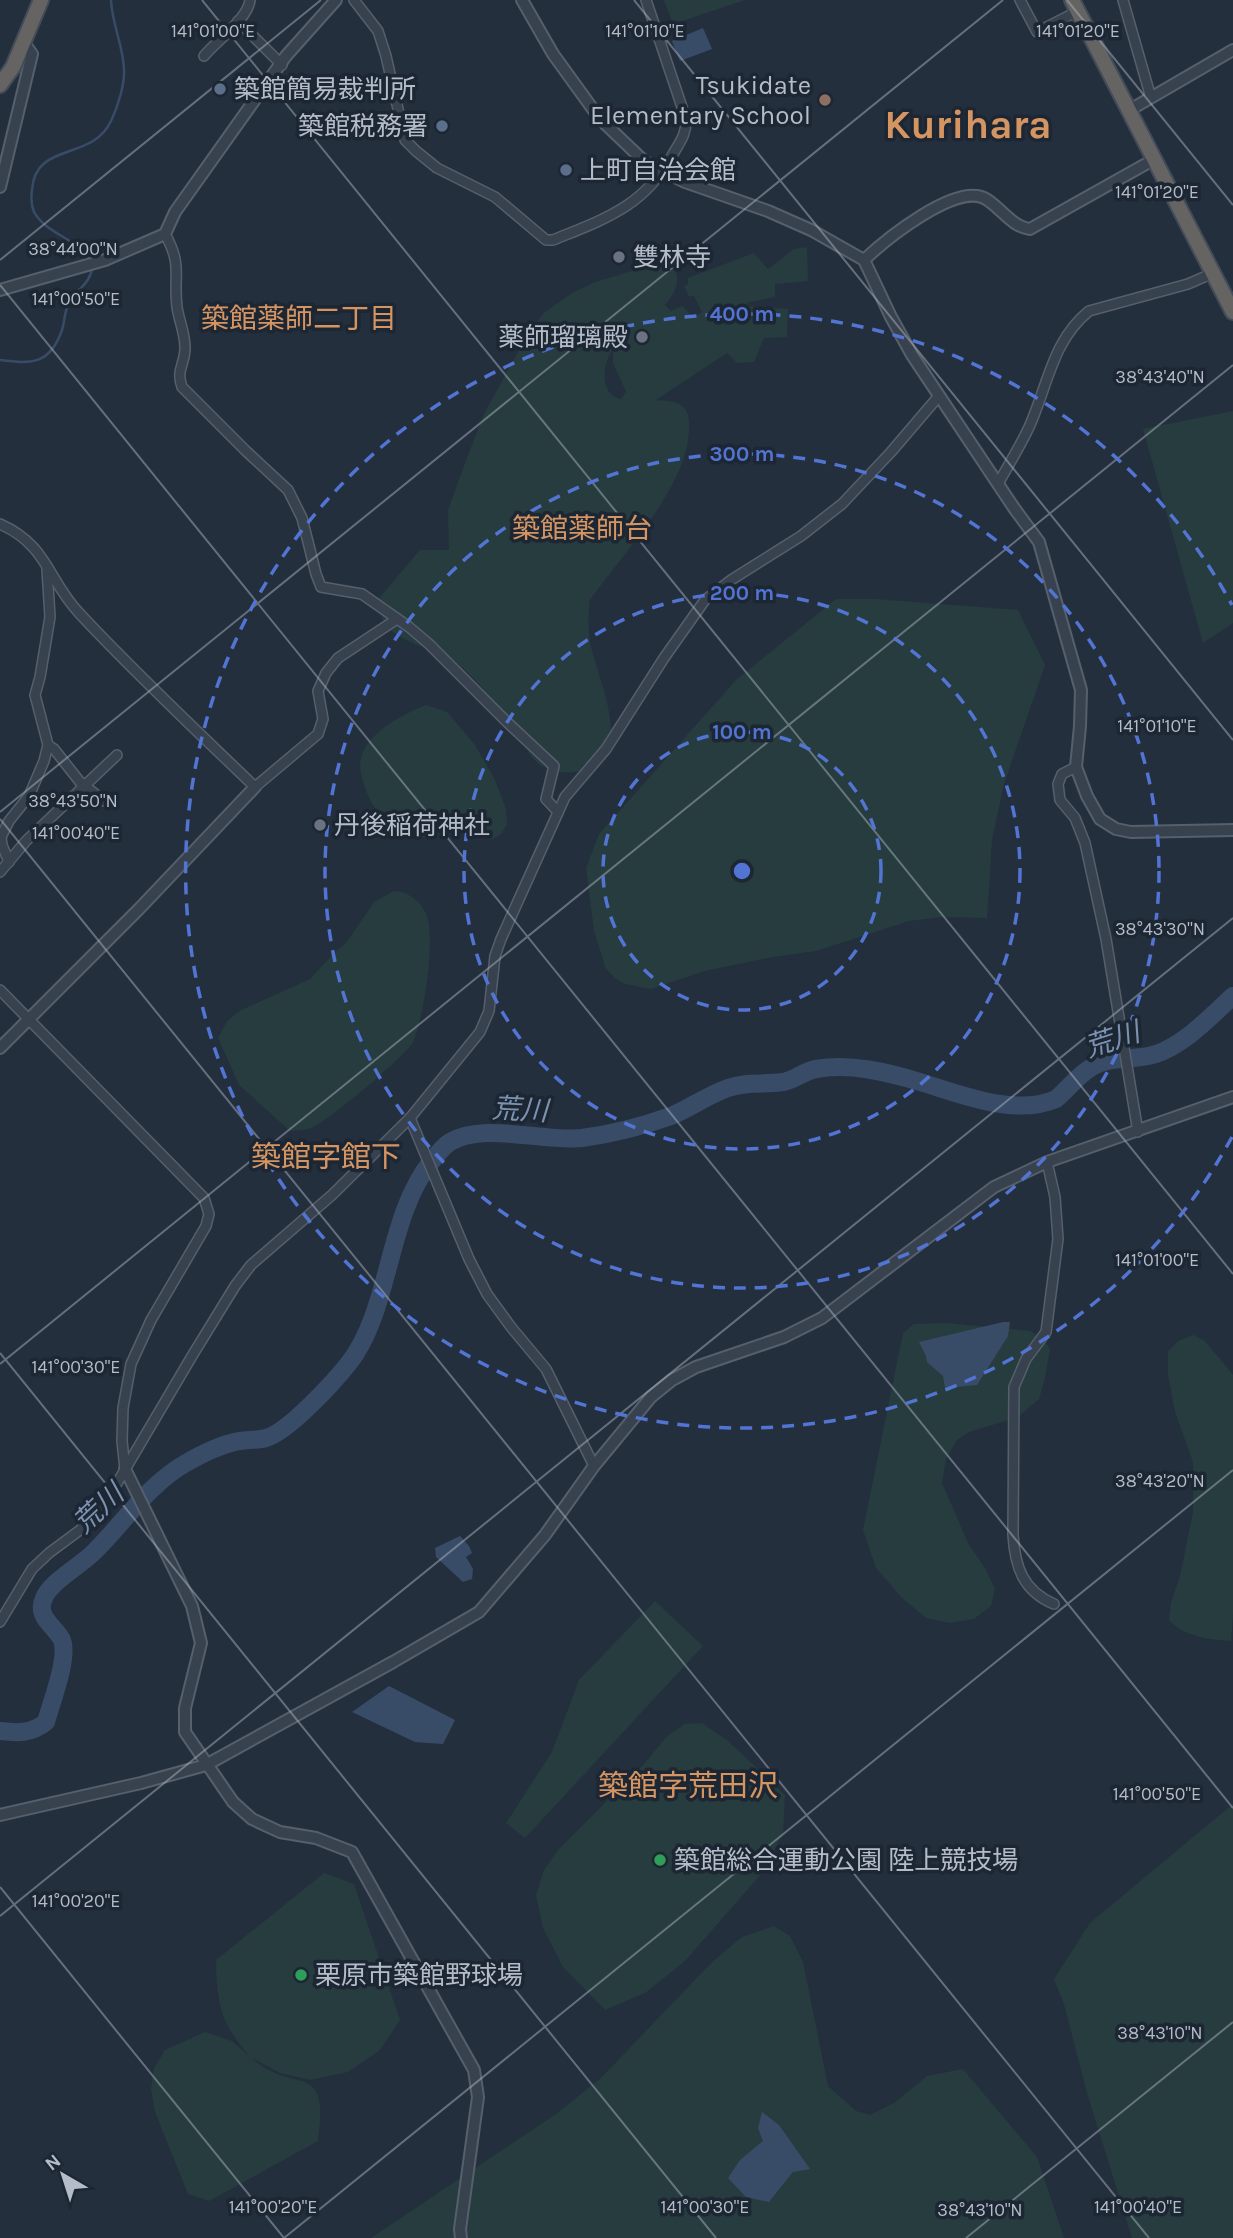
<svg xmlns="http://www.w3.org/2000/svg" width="1233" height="2238" viewBox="0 0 1233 2238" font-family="Karla,'Noto Sans JP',sans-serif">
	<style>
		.green { fill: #263c3f; fill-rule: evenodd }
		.water { fill: #394c67 }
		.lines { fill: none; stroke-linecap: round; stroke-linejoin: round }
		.stream { stroke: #394c67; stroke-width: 2.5 }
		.river { stroke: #394c67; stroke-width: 18 }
		.minor-casing { stroke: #565f6c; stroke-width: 12 }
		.tertiary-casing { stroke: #565f6c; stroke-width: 14 }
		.trunk-casing { stroke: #434c59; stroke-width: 18 }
		.minor { stroke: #38414e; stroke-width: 9 }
		.tertiary { stroke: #38414e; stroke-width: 10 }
		.trunk { stroke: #656462; stroke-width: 14 }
		.ticks { fill: none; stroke: #b4bcc9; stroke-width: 2; stroke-opacity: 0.45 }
		.ring { fill: none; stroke: #5274d3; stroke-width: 3.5; stroke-dasharray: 12 9 }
		.service-dot { fill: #5c6f8a; stroke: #1d2633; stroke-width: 2.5 }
		.education-dot { fill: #8d6e63; stroke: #1d2633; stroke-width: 2.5 }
		.worship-dot { fill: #6b7280; stroke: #1d2633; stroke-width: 2.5 }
		.leisure-dot { fill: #2e9e5b; stroke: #1d2633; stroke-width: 2.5 }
		.labels { text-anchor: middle; stroke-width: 7; stroke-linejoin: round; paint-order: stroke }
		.poi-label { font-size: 26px; fill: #b4bcc9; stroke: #1d2633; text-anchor: start }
		.neighbourhood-label { font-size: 28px; fill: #d59563; stroke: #1d2633 }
		.water-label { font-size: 28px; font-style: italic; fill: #7c92b1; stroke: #1d2633 }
		.quarter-label { font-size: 30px; fill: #d59563; stroke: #1d2633 }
		.town-label { font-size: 40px; font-weight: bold; fill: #d59563; stroke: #1d2633 }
		.ticks-label { font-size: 18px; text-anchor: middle; fill: #b4bcc9; stroke: #1d2633; stroke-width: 7; stroke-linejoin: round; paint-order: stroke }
		.centre { fill: #5274d3; stroke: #1d2633; stroke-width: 3.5 }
		.ring-label { font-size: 21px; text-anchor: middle; font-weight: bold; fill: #5274d3; stroke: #1d2633; stroke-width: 7; stroke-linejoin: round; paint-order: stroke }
	</style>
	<rect width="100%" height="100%" fill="#242f3e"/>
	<g class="green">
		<path d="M664,0h81l-72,24z"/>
		<path d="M807,247l1,34 -33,3v13l-28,6 1,3 40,3 -1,28 -23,1 -10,24 -17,1 -10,-10 -71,47c8,1 18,0 26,6 6,4 7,12 7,19 2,59 -66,128 -99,175 -2,14 -2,29 0,43 6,29 39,99 8,121 -17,11 -44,12 -60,-1 -9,-7 -15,-21 -22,-30 -17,-25 -35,-50 -58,-69 -20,-16 -67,-21 -76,-46 -2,-6 -2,-15 -2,-21l40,-47h29l-1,-40 20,-55 16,-41 46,-84 15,-18 27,-19 23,-11 47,-14 24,-18c13,24 17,33 -1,55l6,6 11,-5 11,11 9,-5 -8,-16h-5l-5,-10 4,-2v-6l66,-25 14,16 26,-20zM613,349v14l13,29 -5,7c-22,-4 -19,-35 -8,-50z"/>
		<path d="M1233,411v212l-30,20 -60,-214z"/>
		<path d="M836,599h39l143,11 27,55 -41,119 -12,56 -5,78 -45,-1 -33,4 -93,30 -43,6 -68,14 -54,18 -25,-5 -10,-5 -10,-10 -12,-38 -8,-63 13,-34 137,-154z"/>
		<path d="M426,705l21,7 28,33 20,35 11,29 1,15 -6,10 -8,5c-11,-2 -22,-5 -32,-6 -18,-1 -49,10 -64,1 -8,-6 -22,-25 -27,-34 -5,-12 -12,-28 -9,-42 6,-26 43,-44 65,-53z"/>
		<path d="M394,891c16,0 31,14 34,29 6,28 -4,96 -15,122 -6,13 -87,81 -102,86 -6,2 -14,2 -21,3l-51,-46 -21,-47 9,-17 14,-11 69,-31 24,-26 12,-10 28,-41z"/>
		<path d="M946,1323l85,8 13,9 6,9 -5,29 -6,21 -21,18 -49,15 -12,8 -11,19 -4,24 27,62 16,23 10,21 -4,17 -17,13 -24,4 -24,-5 -24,-20 -26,-30 -13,-38 40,-197 11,-9z"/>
		<path d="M1193,1335l12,6 28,34v240l-2,26c-20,-1 -49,-5 -62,-21l2,-17 9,-27 13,-64v-50l-18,-50 -7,-37v-24l10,-10z"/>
		<path d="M655,1601l48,45 -178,192 -19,-15 46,-71 27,-72z"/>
		<path d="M702,1723l25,17 58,55 -2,38 -20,39 -79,90 -39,31 -40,17 -42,-43 -20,-39 -7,-33 8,-25 14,-20 87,-87 22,-27 18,-12z"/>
		<path d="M1233,1804v434h-101l-45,-145 -23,-89 -10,-25 36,-56z"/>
		<path d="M324,1873l30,11 46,136 -20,30 -32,22 -38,8 -30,-7 -28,-15c6,7 19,14 28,17 21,7 38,4 40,32 1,11 -1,23 -2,34l-109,60 -21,-7 -33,-82 -4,-23 3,-21 11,-18 40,-18 27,9 19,17c-30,-35 -34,-51 -35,-98z"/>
		<path d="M774,1926l16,10 13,26 25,124 28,25 14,4 24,-12 33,-27 36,-7 74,88 27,81h-693l185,-124 45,-36 110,-115 31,-26z"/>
	</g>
	<g class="water">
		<path d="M703,28l9,21 -32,12 -8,-20z"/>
		<path d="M1003,1322h7l-2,14 -31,49 -32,3 -2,-12 -16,-14 -1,-6 -7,-14z"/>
		<path d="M460,1536l9,10 3,7 -6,4 7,12 -1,10 -9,3 -27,-25 -1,-9z"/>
		<path d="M389,1686l66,34 -12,24 -28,-2 -63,-30z"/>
		<path d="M762,2112l17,13 31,44 -17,3 -24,30 -23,-5 -18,-19 12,-18 23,-19 -5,-13z"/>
	</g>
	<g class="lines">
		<g class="stream">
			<path d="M90,261c-11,-22 -44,-27 -56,-49 -3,-7 -3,-15 -2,-22 3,-49 60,-28 79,-69 7,-15 14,-37 13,-52 -1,-24 -12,-45 -13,-69"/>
			<path d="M0,360c31,4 50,5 62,-30 3,-9 2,-18 7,-27 7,-14 22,-19 23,-36"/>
		</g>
		<path class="river" d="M0,1731c17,2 31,3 46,-9 5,-19 23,-64 16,-82 -7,-14 -27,-23 -18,-42 7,-17 38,-33 51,-47 30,-30 54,-67 91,-88 14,-8 29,-16 45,-20 11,-4 24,-2 35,-5 22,-6 68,-56 83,-75 42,-54 38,-147 82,-201 6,-7 11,-15 19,-20 33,-20 93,0 132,-4 30,-4 61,-12 89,-22 19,-8 37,-21 57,-28 19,-7 36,-3 55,-6 12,-2 21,-11 33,-13 34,-6 71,3 104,13 40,12 95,35 136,17 12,-10 23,-25 36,-32 19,-12 44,-6 64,-13 29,-10 54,-37 77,-58"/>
		<g class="minor-casing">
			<g id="minor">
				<path d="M354,0l24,31 8,25 19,84 11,11 21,17 58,29 51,43h7c52,-21 92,-34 120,-86 7,-12 14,-21 13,-35l-40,-119"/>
				<path d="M1020,0l17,32 41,-21"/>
				<path d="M1123,0l28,98"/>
				<path d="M238,21l44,44"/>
				<path d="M204,56c12,-15 44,-37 46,-56"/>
				<path d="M165,234c18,32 8,42 12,73 2,14 9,29 8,43 -1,16 -9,20 -3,37l64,64 42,39 14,28 14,56 5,13 41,7 47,33 20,17 79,79 46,43 -8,33 12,13"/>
				<path d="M999,482c10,-18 22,-37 31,-57 18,-41 23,-85 59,-114l99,-27 25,-11"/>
				<path d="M0,524c48,21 48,57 80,90 56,60 116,116 175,173l63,-53 5,-15 -5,-28 8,-18 12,-15 59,-39"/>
				<path d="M48,745l6,4 26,33 24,19"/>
				<path d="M1076,767l-14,7 -4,10 2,16 15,18 10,25 21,96 32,193"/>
				<path d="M9,862l-7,-17 -1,-8 8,-16 20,-25 15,-35 4,-16 -13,-50 5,-18 10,-60 -3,-48"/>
				<path d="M0,872l26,-31 91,-86"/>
				<path d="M0,990l204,208 5,16 -3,12 -55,94 -20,44 -8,44 -1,33 3,28"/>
				<path d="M410,1118l59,141 18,35 24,33 35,42 48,97"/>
				<path d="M1047,1162l8,35 3,42 -12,93 -20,27 -12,28 -1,148c2,32 10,56 41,69"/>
				<path d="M0,1622l32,-53 17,-16 31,-23 16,-15 14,-20 82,-139 43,-70 16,-21 81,-70 78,-77 70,-86 9,-21 6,-55 6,-17 64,-142 41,-48 58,-91 41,-58 26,-20 70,-44 41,-32 49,-52 47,-55"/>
			</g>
		</g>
		<g class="tertiary-casing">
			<g id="tertiary">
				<path d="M522,0l31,54 47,65 45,43 40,20 83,29 43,19 53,30c20,-19 93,-79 122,-61 15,9 26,28 44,30l123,-69"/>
				<path d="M1128,111l105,-61"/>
				<path d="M0,187l32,-133 -8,-11"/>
				<path d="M864,260l27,57 21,38 102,153 25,34 42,148 -1,36 -4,41 11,29 13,23 16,10 15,3 102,-2"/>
				<path d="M0,290l105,-30 60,-26 10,-22 111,-156 50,-56"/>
				<path d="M0,1048l139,-139 116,-122"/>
				<path d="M125,1469l67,137 9,37 -16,65v24l48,70 19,17 28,13 36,6 36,14 122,218 4,27 -18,132 1,9"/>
				<path d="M0,1815l141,-32 65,-18 187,-103 86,-50 66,-77 49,-69 57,-69 21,-17 24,-13 88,-30 38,-19 172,-131 53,-25 186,-65"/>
			</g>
		</g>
		<g class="trunk-casing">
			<g id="trunk">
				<path d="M1072,0l161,312"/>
				<path d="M0,85l13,-18 28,-67"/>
			</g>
		</g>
		<use href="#minor" class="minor"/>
		<use href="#tertiary" class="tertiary"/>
		<use href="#trunk" class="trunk"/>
	</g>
	<path class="ticks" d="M202,0l1031,1274M634,0l599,740M1067,0l166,205M0,260l321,-260M0,285l1233,1523M0,812l1003,-812M0,819l1149,1419M0,1353l716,885M0,1364l1233,-999M0,1887l284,351M0,1916l1233,-998M284,2238l949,-768M966,2238l267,-216"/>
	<g class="ring">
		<circle cx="742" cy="871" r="139"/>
		<circle cx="742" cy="871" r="278"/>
		<circle cx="742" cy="871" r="417"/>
		<path d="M1232 1137A557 557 0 1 1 1232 605"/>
	</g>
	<g class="service-dot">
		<circle cx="220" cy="89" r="7"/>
		<circle cx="442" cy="126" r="7"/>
		<circle cx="566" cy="170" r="7"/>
	</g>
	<circle class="education-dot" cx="825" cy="100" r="7"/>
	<g class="worship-dot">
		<circle cx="619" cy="257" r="7"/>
		<circle cx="642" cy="337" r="7"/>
		<circle cx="320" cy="825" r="7"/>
	</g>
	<g class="leisure-dot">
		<circle cx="660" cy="1860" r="7"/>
		<circle cx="301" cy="1975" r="7"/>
	</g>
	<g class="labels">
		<g class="poi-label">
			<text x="811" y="94" text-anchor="end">Tsukidate<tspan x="811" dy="30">Elementary School</tspan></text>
			<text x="234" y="98">築館簡易裁判所</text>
			<text x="428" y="135" text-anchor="end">築館税務署</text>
			<text x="580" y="179">上町自治会館</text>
			<text x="633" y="266">雙林寺</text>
			<text x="628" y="346" text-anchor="end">薬師瑠璃殿</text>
			<text x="334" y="834">丹後稲荷神社</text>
			<text x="674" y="1869">築館総合運動公園 陸上競技場</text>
			<text x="315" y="1984">栗原市築館野球場</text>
		</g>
		<g class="neighbourhood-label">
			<text x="299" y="328">築館薬師二丁目</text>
			<text x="582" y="538">築館薬師台</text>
		</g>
		<g class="water-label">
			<text transform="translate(1112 1039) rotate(-18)" y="10">荒川</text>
			<text transform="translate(520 1109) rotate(3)" y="10">荒川</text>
			<text transform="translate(98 1508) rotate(-43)" y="10">荒川</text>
		</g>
		<g class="quarter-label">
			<text x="326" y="1167">築館字館下</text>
			<text x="688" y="1796">築館字荒田沢</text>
		</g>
		<g class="town-label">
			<text x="968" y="138">Kurihara</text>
		</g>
	</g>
	<g class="ticks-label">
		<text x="645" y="37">141°01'10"E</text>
		<text x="1078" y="37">141°01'20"E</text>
		<text x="213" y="37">141°01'00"E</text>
		<text x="1157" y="198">141°01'20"E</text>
		<text x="73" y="255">38°44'00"N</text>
		<text x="76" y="305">141°00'50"E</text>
		<text x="1160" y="383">38°43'40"N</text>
		<text x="1157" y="732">141°01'10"E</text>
		<text x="73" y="807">38°43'50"N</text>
		<text x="76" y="839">141°00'40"E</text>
		<text x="1160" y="935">38°43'30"N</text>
		<text x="1157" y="1266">141°01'00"E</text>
		<text x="76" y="1373">141°00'30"E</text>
		<text x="1160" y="1487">38°43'20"N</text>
		<text x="1157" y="1800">141°00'50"E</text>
		<text x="76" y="1907">141°00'20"E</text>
		<text x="1160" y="2039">38°43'10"N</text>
		<text x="273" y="2213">141°00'20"E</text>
		<text x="705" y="2213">141°00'30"E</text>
		<text x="1138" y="2213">141°00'40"E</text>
		<text x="980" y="2216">38°43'10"N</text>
	</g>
	<circle cx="742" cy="871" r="10" class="centre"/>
	<g class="ring-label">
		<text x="742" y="321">400 m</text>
		<text x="742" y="461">300 m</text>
		<text x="742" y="600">200 m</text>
		<text x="742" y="739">100 m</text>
	</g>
	<g transform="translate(63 2175) rotate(321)" stroke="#1d2633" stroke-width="5" paint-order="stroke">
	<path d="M0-5L12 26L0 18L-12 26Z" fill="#b4bcc9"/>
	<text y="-10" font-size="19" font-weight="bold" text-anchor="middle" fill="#b4bcc9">N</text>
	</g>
</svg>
